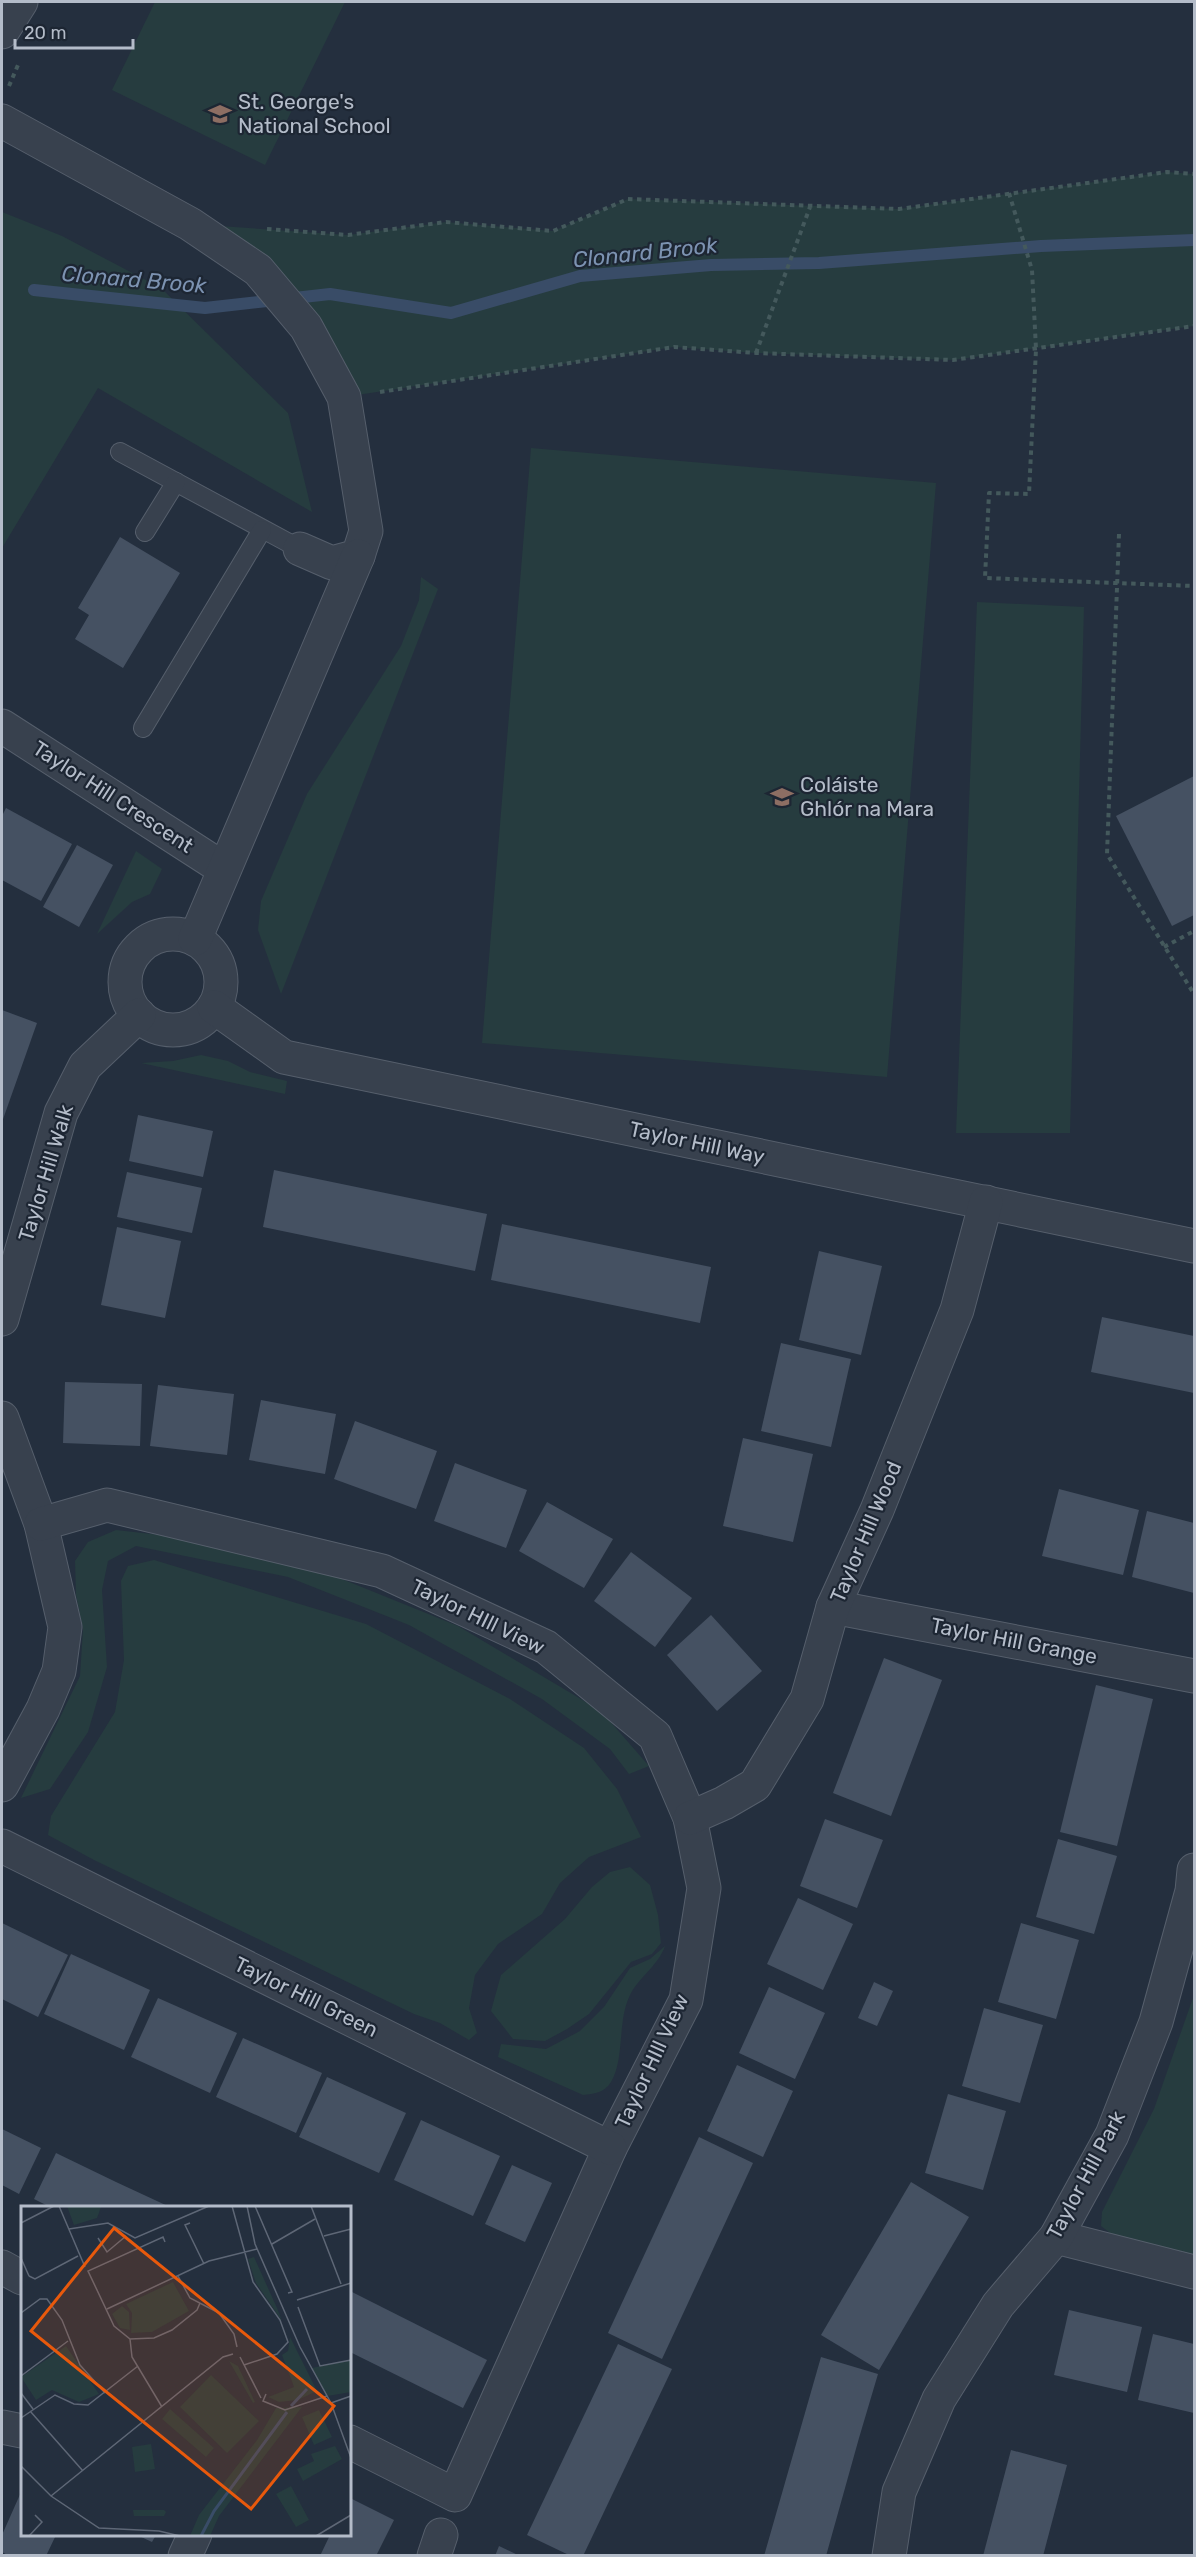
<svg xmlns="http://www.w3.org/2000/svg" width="1196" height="2557" viewBox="0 0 1196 2557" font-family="Rubik,sans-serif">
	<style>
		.green { fill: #263c3f }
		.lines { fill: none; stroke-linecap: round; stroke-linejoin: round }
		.stream { stroke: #394c67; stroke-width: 12 }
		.building { fill: #455162 }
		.service-casing { stroke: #565f6c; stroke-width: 20 }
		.minor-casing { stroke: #565f6c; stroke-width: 35 }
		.tertiary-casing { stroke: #565f6c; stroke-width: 35 }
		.path { stroke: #44595c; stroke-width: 4; stroke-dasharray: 4.5 4.5; stroke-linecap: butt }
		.service { stroke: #38414e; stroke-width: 18 }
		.minor { stroke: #38414e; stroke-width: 33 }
		.tertiary { stroke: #38414e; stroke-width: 33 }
		.labels { text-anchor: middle; stroke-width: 4.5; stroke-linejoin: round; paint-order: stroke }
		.poi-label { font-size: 21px; fill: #b4bcc9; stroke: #1d2633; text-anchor: start }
		.street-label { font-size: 21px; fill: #b4bcc9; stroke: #1d2633 }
		.water-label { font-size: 22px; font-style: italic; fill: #7c92b1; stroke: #1d2633 }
		.inset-river { fill: none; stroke: #394c67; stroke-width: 3 }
		.inset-road { fill: none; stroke: #5e6776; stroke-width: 1.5 }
		.view { fill: #e8590c; fill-opacity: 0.15; stroke: #e8590c; stroke-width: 3 }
		.inset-edge { fill: none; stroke: #b4bcc9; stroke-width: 3 }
	</style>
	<rect width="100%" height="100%" fill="#242f3e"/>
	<g class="green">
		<path d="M155,2h190l-80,163 -153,-75z"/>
		<path d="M1167,172l27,2v152l-241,34 -197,-7 -82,-6 -330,50 -38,-70 -116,-103 158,11 98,-13 107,9 75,-32 271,10z"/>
		<path d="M2,212l60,24 99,52 127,125 24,99 -214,-124 -96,160z"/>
		<path d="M531,448l405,35 -49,594 -405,-34z"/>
		<path d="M421,577l17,12 -157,405 -23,-64 3,-29 46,-107 94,-148 18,-46z"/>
		<path d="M977,602l107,5 -14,526h-114z"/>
		<path d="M136,851l26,18 -12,25 -18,8 -35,32z"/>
		<path d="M201,1055l27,6 22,11 37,9 -2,13 -144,-31 32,-2z"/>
		<path d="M116,1530l71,8 140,35 131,53 143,85 48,55 -20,8 -19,-25 -68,-50 -133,-74 -121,-48 -152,-31 -28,15 -6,29 5,77 -19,65 -38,57 -29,9 59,-122 3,-47 -7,-34 -1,-34 13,-19z"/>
		<path d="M154,1560l212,64 144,75 74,49 33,41 24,48 -52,20 -29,26 -18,31 -44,30 -23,31 -6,33 8,25 -8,7 -29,-17 -26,-9 -320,-154 -46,-25 3,-19 64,-104 9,-52 -3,-79 7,-15z"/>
		<path d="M630,1867l20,18 8,30 3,28 -9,11 -21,8 -42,52 -22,15 -22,12 -32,-2 -22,-28 10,-36 64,-56 27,-32 18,-15z"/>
		<path d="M665,1946c-7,20 -26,31 -35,49 -13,26 -5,64 -19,87 -7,11 -17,12 -28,13l-85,-38 3,-13 45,5 34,-18 24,-24 26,-39 20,-9z"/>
		<path d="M1194,1995v263l-81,-23 -12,-9 1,-14 52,-103z"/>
	</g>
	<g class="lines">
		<path class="stream" d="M34,290l171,18 125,-14 121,19 129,-37 131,-11 108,-2 222,-17 153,-6"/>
	</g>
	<g class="building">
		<path d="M120,537l60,36 -57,95 -48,-29 14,-24 -11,-7z"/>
		<path d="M1194,776v139l-22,11 -56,-110z"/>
		<path d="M6,808l66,36 -31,57 -39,-21v-64z"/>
		<path d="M77,845l36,20 -34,62 -36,-20z"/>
		<path d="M2,1010l35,13 -35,99z"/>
		<path d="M138,1115l75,16 -10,46 -74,-16z"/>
		<path d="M274,1170l213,44 -12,57 -212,-44z"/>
		<path d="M127,1172l75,16 -10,45 -75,-16z"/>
		<path d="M502,1224l209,43 -11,56 -209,-43z"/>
		<path d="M117,1227l64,14 -16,77 -64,-13z"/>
		<path d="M819,1251l63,15 -21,89 -62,-15z"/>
		<path d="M1102,1317l92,19v57l-103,-21z"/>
		<path d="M781,1343l70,16 -20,88 -70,-16z"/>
		<path d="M65,1382l77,2 -2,62 -77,-3z"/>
		<path d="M158,1385l76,9 -7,61 -77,-9z"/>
		<path d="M261,1400l75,14 -11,60 -76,-14z"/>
		<path d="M355,1421l82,30 -21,58 -82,-30z"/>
		<path d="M743,1438l70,16 -20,88 -70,-16z"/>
		<path d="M455,1463l72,27 -21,58 -72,-27z"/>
		<path d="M1059,1489l80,21 -16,65 -81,-19z"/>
		<path d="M547,1502l66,37 -29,49 -65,-37z"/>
		<path d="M1147,1511l47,12v70l-62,-16z"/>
		<path d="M631,1552l61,46 -37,49 -61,-46z"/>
		<path d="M711,1615l51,56 -45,40 -50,-56z"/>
		<path d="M884,1658l58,22 -51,136 -58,-23z"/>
		<path d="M1096,1685l57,14 -36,147 -57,-14z"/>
		<path d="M825,1819l58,21 -26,68 -57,-22z"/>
		<path d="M1058,1839l59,17 -23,78 -58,-17z"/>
		<path d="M798,1898l55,26 -30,66 -56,-26z"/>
		<path d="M2,1923l66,32 -30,62 -36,-18z"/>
		<path d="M1021,1923l58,17 -23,79 -58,-17z"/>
		<path d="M71,1954l79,36 -26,60 -80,-36z"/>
		<path d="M874,1982l19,9 -16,35 -19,-8z"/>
		<path d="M769,1987l56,26 -30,66 -56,-26z"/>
		<path d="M158,1998l79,35 -27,60 -79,-36z"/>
		<path d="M984,2008l59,17 -23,78 -58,-17z"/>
		<path d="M243,2038l79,35 -26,60 -80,-36z"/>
		<path d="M737,2065l56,26 -30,66 -56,-26z"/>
		<path d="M327,2077l79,36 -27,60 -80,-36z"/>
		<path d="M948,2094l58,17 -23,79 -58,-17z"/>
		<path d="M421,2120l79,36 -27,60 -79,-36z"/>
		<path d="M2,2129l39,19 -22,46 -17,-9z"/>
		<path d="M699,2137l54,26 -91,196 -54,-26z"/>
		<path d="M56,2153l60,29 56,26h-120l-18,-9z"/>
		<path d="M512,2165l40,18 -27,59 -40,-18z"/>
		<path d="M911,2182l58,35 -90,153 -58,-35z"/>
		<path d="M350,2291l137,69 -24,48 -113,-56z"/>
		<path d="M1069,2310l73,17 -15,65 -73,-17z"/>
		<path d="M1153,2334l41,10v69l-56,-13z"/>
		<path d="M618,2344l54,25 -89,187h-12l-44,-21z"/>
		<path d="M821,2357l57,17 -19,64 -33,118h-62z"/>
		<path d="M1011,2450l56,15 -24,91h-60z"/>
		<path d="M22,2490v45h34l-10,21h-37l-7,-4v-17z"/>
		<path d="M350,2498l44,22 -18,36h-56l10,-21h20z"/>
		<path d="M137,2535h19l-4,7z"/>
		<path d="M499,2546l21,10h-25z"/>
	</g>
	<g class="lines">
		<g class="service-casing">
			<g id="service">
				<path d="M120,452l180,97"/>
				<path d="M145,532l31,-50"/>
				<path d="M143,728l119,-198"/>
			</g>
		</g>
		<g class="minor-casing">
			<g id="minor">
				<path d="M2,121l188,103 68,46 48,57 38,70 22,134 -8,25 -26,7 -32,-14"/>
				<path d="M2,726l222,143"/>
				<circle cx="173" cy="982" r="48"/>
				<path d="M195,939l163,-383"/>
				<path d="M214,1007l70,50 910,189"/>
				<path d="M2,1319l59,-206 24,-47 54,-51"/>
				<path d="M2,1418l39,106 24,103 -6,44 -16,38 -41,76"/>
				<path d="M41,1524l66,-19 275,66 164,76 109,89 35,82 14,70 -18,112 -76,148 -155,347 -105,-53"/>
				<path d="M833,1607l361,69"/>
				<path d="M690,1818l34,-15 31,-18 52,-86 26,-92 44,-97 80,-200 29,-108"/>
				<path d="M2,1846l608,302"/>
				<path d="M1056,2237l138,35"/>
				<path d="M2,2267l20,11"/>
				<path d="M2,2427l20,4"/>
				<path d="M185,2556l10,-22"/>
				<path d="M434,2556l7,-21"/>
				<path d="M889,2556l10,-64 40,-93 59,-94 58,-68 56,-102 44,-113 36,-131 2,-21"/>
			</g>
		</g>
		<g class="tertiary-casing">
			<path id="tertiary" d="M2,32l19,-30"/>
		</g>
		<g class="path">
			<path d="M9,86l9,-21"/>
			<path d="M1009,193l23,77 4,79 -7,145 -40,-1 -4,85 209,8"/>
			<path d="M267,229l81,6 98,-13 107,9 75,-32 271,10 268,-37 27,2"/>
			<path d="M756,353l54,-146"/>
			<path d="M380,392l294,-45 82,6 197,7 241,-34"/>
			<path d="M1119,534l-12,320 87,140"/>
			<path d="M1164,947l30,-16"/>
		</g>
		<use href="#service" class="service"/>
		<use href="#minor" class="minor"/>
		<use href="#tertiary" class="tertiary"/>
	</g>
	<defs>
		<g id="school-bare" transform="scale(1.8)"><path d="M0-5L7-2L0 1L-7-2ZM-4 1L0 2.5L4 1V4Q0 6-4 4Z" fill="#8d6e63" stroke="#1d2633" stroke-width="2.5" paint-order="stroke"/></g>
	</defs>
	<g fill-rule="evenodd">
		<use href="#school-bare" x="220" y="114"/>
		<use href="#school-bare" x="782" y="797"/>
	</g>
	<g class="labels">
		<g class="poi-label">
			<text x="238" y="109">St. George's<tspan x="238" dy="24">National School</tspan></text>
			<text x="800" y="792">Coláiste<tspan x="800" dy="24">Ghlór na Mara</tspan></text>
		</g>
		<g class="street-label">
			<text transform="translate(113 797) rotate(33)" y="7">Taylor Hill Crescent</text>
			<text transform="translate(697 1143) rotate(12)" y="7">Taylor Hill Way</text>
			<text transform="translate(46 1173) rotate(-73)" y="7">Taylor Hill Walk</text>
			<text transform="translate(866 1532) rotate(-67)" y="7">Taylor Hill Wood</text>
			<text transform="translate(478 1617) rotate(26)" y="7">Taylor HIll View</text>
			<text transform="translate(1014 1641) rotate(11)" y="7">Taylor Hill Grange</text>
			<text transform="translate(306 1997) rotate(26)" y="7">Taylor Hill Green</text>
			<text transform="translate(652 2061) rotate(-65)" y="7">Taylor HIll View</text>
			<text transform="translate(1086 2175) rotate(-62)" y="7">Taylor Hill Park</text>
		</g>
		<g class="water-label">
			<text transform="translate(645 252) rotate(-6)" y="8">Clonard Brook</text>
			<text transform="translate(134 279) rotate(5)" y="8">Clonard Brook</text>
		</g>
	</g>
	<g transform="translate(21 2206)">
		<rect width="330" height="330" fill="#242f3e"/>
		<path d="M46,0h33l1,1 -4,11 -23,7zM233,51l23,51 5,13 -26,-38 -8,-24zM152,76l16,29 -37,21 -21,1 1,-20 -6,-9zM101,100l7,6 1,18 -10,-2 -8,-14zM269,131l27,54 -19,9 -19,2 -11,-5 26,-10 -12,-32 6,-4zM45,140l33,48 -20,8 -27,-12 -16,10 -15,-23zM330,154v32l-24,4 -15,-28zM208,155l9,5 17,36 -2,1zM190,169l48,46 -32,32 -47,-46zM281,201l-83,109 -9,20h-20l9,-21 58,-75 19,-32zM149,203l44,39 -8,9 -44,-38zM298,204l13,27 -18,8 -12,-28zM130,238l4,25 -20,3 -3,-25zM314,240l7,13 -39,22 -6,-12 17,-8 -3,-7zM270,280l18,34 -13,7 -20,-33zM112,304h31l2,2 -2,4h-30z" fill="#263c3f"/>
		<path class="inset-river" d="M270,200l16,-17M180,330l13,-25 73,-99"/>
		<path class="inset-road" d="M38,0l26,61M211,0l21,76 27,38 8,22 -11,12 -33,11M226,0l8,38 45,103 31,56 20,55M234,0l37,86 -4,1M290,0l30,78M0,17l33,-17M169,17l-5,2 19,39M48,23l39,-6 27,15 74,-32M303,30l27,-7M77,32l9,14 19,-16M144,36l-2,-5 -75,34 26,55 16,13 24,-1 18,-8 25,-20 3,-7M251,38l43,-25M0,52l8,18M8,70l6,3 43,-23M157,70l12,22 29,15 15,21 3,13M276,94l54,-17M277,101l22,59 31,-6M86,103l102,-48 48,-12M0,107l19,-14h7l15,21 18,45 25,28M109,133l2,18 30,50M219,151l21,41M0,170l47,-35M0,187l12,16M245,188l-3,7 22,9 42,-14M310,197l20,-7M9,205l53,60M0,212l34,-23 19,9 14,1 50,-39M0,260l30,30 48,32 60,3 21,5M30,290l172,-139 10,-3M8,330l13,-14 -7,-7M295,330l35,-21"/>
		<path class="view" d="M93,22l220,178 -83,103 -220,-178z"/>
		<rect width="330" height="330" class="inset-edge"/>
	</g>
	<rect width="1196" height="2557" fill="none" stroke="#b4bcc9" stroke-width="6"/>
	<path d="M15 39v9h118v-9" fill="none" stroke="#b4bcc9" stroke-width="3"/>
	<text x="24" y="39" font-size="18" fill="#b4bcc9" stroke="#1d2633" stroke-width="4.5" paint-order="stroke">20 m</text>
</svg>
